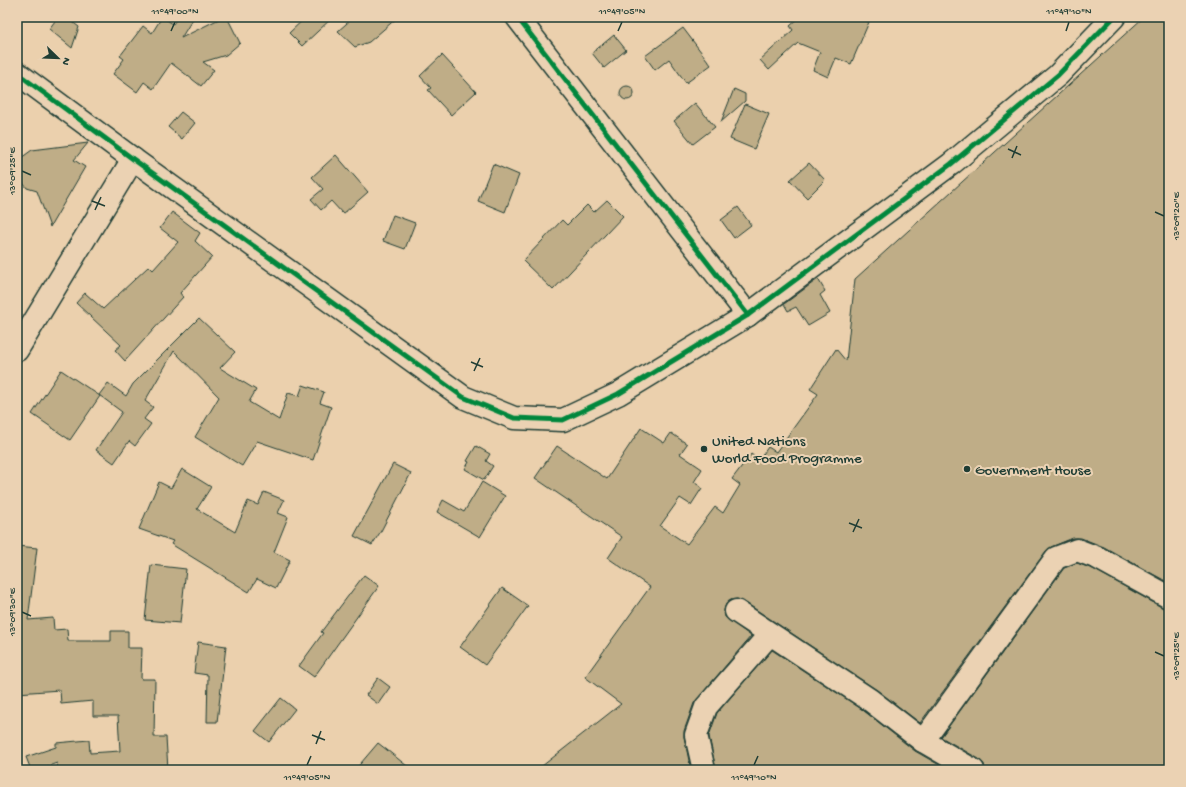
<svg xmlns="http://www.w3.org/2000/svg" width="1186" height="787" viewBox="0 0 1186 787" font-family="'Gochi Hand',sans-serif">
	<style>
		.building { fill: #bfad87; stroke: #1f3d34 }
		.lines { fill: none; stroke-linecap: round; stroke-linejoin: round }
		.minor-casing { stroke: #1f3d34; stroke-width: 25 }
		.minor { stroke: #ebd2b3; stroke-width: 22 }
		.cycleway-casing { stroke: #ebd2b3; stroke-width: 8 }
		.cycleway { stroke: #00873e; stroke-width: 5 }
		.ticks { fill: none; stroke: #1f3d34; stroke-width: 1.5 }
		.poi-dot { fill: #1f3d34; stroke: #ebd2b3; stroke-width: 1.5 }
		.labels { text-anchor: middle; stroke-width: 4; stroke-linejoin: round; paint-order: stroke }
		.poi-label { font-size: 15px; fill: #1f3d34; stroke: #ebd2b3; text-anchor: start }
		.neatline { fill: none; stroke: #1f3d34; stroke-width: 1.5 }
		.ticks-label { font-size: 10px; text-anchor: middle; fill: #1f3d34 }
	</style>
	<rect width="100%" height="100%" fill="#ebd0ad"/>
	<filter id="ink" filterUnits="userSpaceOnUse"><feTurbulence type="fractalNoise" baseFrequency=".025" numOctaves="2"/><feDisplacementMap in="SourceGraphic" scale="8" xChannelSelector="R" yChannelSelector="G"/><feConvolveMatrix kernelMatrix="1 2 1 2 8 2 1 2 1" color-interpolation-filters="sRGB"/></filter>
	<g filter="url(#ink)">
		<g class="building">
			<path d="M58,17h8l13,10 -7,21 -23,-19z"/>
			<path d="M162,17l11,7 5,-7h16l-13,21 42,-21h4l13,26 -14,12 -23,7 11,8 -13,16 -30,-23 -18,26 -9,-7 -7,10 -24,-18 11,-15 -4,-3 23,-30 9,7z"/>
			<path d="M306,17h27l-31,29 -13,-13z"/>
			<path d="M354,17h44l-29,25 -14,5 -17,-16z"/>
			<path d="M800,17h56l13,5 -18,42 -15,-6 -8,19 -15,-7 7,-18 -22,-9 -29,27 -9,-10 33,-30 -3,-4z"/>
			<path d="M1144,17h25v566l-65,-36 -23,-9h-8l-22,9 -5,4 -126,172 -43,-33 -134,-89 -6,-2 -6,1 -5,4 -2,6 1,7 26,19 -57,67 -10,28v6l7,33h-154l84,-66 -36,-27 65,-90 -42,-29 14,-21 -87,-59 22,-32 50,33 34,-51 23,15 7,-10 16,11 -7,10 22,15 -8,13 8,6 -11,17 -11,-7 -20,28 27,18 28,-37 8,6 17,-28 -8,-6 19,-25 8,6 9,-13 8,5 42,-58 -8,-5 26,-40 10,12 9,-82z"/>
			<path d="M683,28l28,37 -25,18 -17,-24 -14,11 -10,-14z"/>
			<path d="M614,35l12,15 -22,18 -12,-15z"/>
			<path d="M442,55l34,37 -25,23 -23,-25 3,-2 -11,-12z"/>
			<circle cx="627" cy="93" r="7"/>
			<path d="M734,89l11,5v7l-24,21z"/>
			<path d="M695,103l20,24 -22,17 -19,-23z"/>
			<path d="M745,104l24,10 -15,35 -24,-10z"/>
			<path d="M181,112l14,11 -13,16 -14,-12z"/>
			<path d="M88,143l-14,17 11,7 -35,60 -13,-36 -10,-3 -8,-10 -1,-14 3,-6 11,-8z"/>
			<path d="M336,155l32,37 -25,22 -12,-13 -10,9 -10,-11 12,-10 -11,-12z"/>
			<path d="M809,163l16,17 -18,18 -17,-18z"/>
			<path d="M493,164l26,11 -14,37 -27,-11z"/>
			<path d="M607,200l16,16 -70,74 -30,-29 39,-41 5,5 20,-20 7,7z"/>
			<path d="M738,207l13,18 -17,13 -13,-18z"/>
			<path d="M172,212l28,21 -5,8 17,16 -32,36 3,4 -58,64 -10,-11 6,-5 -45,-42 9,-10 18,16 46,-43 4,4 25,-28 -18,-14z"/>
			<path d="M393,215l22,8 -10,26 -22,-8z"/>
			<path d="M818,279l7,12 -5,4 10,18 -22,13 -12,-19 -8,4 -4,-7z"/>
			<path d="M199,318l36,34 -15,16 36,22 -7,12 30,18 9,-27 11,3 4,-11 21,7 -4,11 11,4 -18,53 -56,-19 -15,25 -47,-29 24,-40 -45,-46 -29,50 8,6 -9,12 7,5 -16,22 -6,-5 -15,22 -18,-13 26,-38 -23,-17 9,-12 18,13 7,-12z"/>
			<path d="M61,370l39,26 -30,44 -38,-26z"/>
			<path d="M476,446l14,8 -4,7 7,5 -9,14 -19,-11 4,-7 -2,-1z"/>
			<path d="M393,464l18,9 -30,58 -9,14 -18,-9z"/>
			<path d="M182,469l29,18 -14,22 38,23 13,-31 10,4 6,-13 20,8 -6,13 10,4 -14,35 16,8 -14,28 -19,-9 -8,13 -78,-48 2,-3 -34,-12 20,-47 12,6z"/>
			<path d="M482,482l23,14 -25,41 -43,-25 6,-12 21,12z"/>
			<path d="M17,546l20,2 -9,72 25,-2 1,12 13,-1 1,12h43v-10h17v17h14l-1,31h14l-1,58h12l2,33h-110l-1,-7 -20,7h-6l-5,-13 30,-10v-4l33,-3 1,13 30,-2 -2,-35h-25v-15l-32,3 -1,-14 -43,3z"/>
			<path d="M1077,563l16,6 70,39 6,1v161h-184l-1,-6 -5,-5 -38,-22 123,-169z"/>
			<path d="M151,565l35,4 -6,54 -35,-3z"/>
			<path d="M364,575l15,11 -65,91 -15,-11 24,-33 -2,-1z"/>
			<path d="M502,588l26,18 -43,59 -25,-18z"/>
			<path d="M198,642l28,4 -9,76h-10l1,-47 -14,-2z"/>
			<path d="M772,650l91,60 52,41 33,19h-232l-7,-34 8,-23z"/>
			<path d="M378,678l12,9 -12,17 -12,-9z"/>
			<path d="M281,698l14,11 -26,33 -14,-11z"/>
			<path d="M378,743l9,7 25,20h-57z"/>
		</g>
		<g class="lines">
			<g class="minor-casing">
				<g id="minor">
					<path d="M517,17l231,298"/>
					<path d="M17,73l116,86 330,238 51,21 49,2 55,-26 130,-79 203,-151 107,-89 56,-58"/>
					<path d="M17,350l116,-191"/>
					<path d="M736,611l134,89 53,41 50,29"/>
					<path d="M923,741l133,-183 21,-8 21,8 71,39"/>
					<path d="M704,770l-8,-35 10,-28 64,-73"/>
				</g>
			</g>
			<use href="#minor" class="minor"/>
			<g class="cycleway-casing">
				<g id="cycleway">
					<path d="M517,17l231,298"/>
					<path d="M17,73l116,86 330,238 51,21 49,2 55,-26 130,-79 203,-151 107,-89 56,-58"/>
				</g>
			</g>
			<use href="#cycleway" class="cycleway"/>
		</g>
	</g>
	<path class="ticks" d="M171,31l4,-9M618,31l4,-9M1066,31l3,-9M1008,149l13,6M1012,158l5,-12M22,171l9,4M92,201l13,5M95,210l6,-13M1155,212l9,4M471,362l12,5M474,371l6,-13M849,523l13,5M853,532l6,-13M22,612l9,4M1155,652l9,4M312,735l13,5M316,744l5,-13M307,765l4,-9M754,765l4,-9"/>
	<g class="poi-dot">
		<circle cx="704" cy="449" r="4"/>
		<circle cx="967" cy="469" r="4"/>
	</g>
	<g class="labels">
		<g class="poi-label">
			<text x="712" y="445">United Nations<tspan x="712" dy="17">World Food Programme</tspan></text>
			<text x="975" y="474">Government House</text>
		</g>
	</g>
	<rect width="1186" height="787" fill="none" stroke="#ebd2b3" stroke-width="44"/>
	<g transform="translate(58 58) rotate(113)" stroke="#ebd2b3" stroke-width="3" paint-order="stroke">
	<path d="M0-3L7 15L0 10L-7 15Z" fill="#1f3d34"/>
	<text y="-6" font-size="11" font-weight="bold" text-anchor="middle" fill="#1f3d34">N</text>
	</g>
	<rect x="22" y="22" width="1142" height="743" class="neatline"/>
	<g class="ticks-label">
		<text x="175" y="14">11°49'00"N</text>
		<text x="622" y="14">11°49'05"N</text>
		<text x="1069" y="14">11°49'10"N</text>
		<text transform="translate(11 171) rotate(-90)" y="4">13°09'25"E</text>
		<text transform="translate(1175 216) rotate(-90)" y="4">13°09'20"E</text>
		<text transform="translate(11 612) rotate(-90)" y="4">13°09'30"E</text>
		<text transform="translate(1175 656) rotate(-90)" y="4">13°09'25"E</text>
		<text x="307" y="780">11°49'05"N</text>
		<text x="754" y="780">11°49'10"N</text>
	</g>
</svg>
